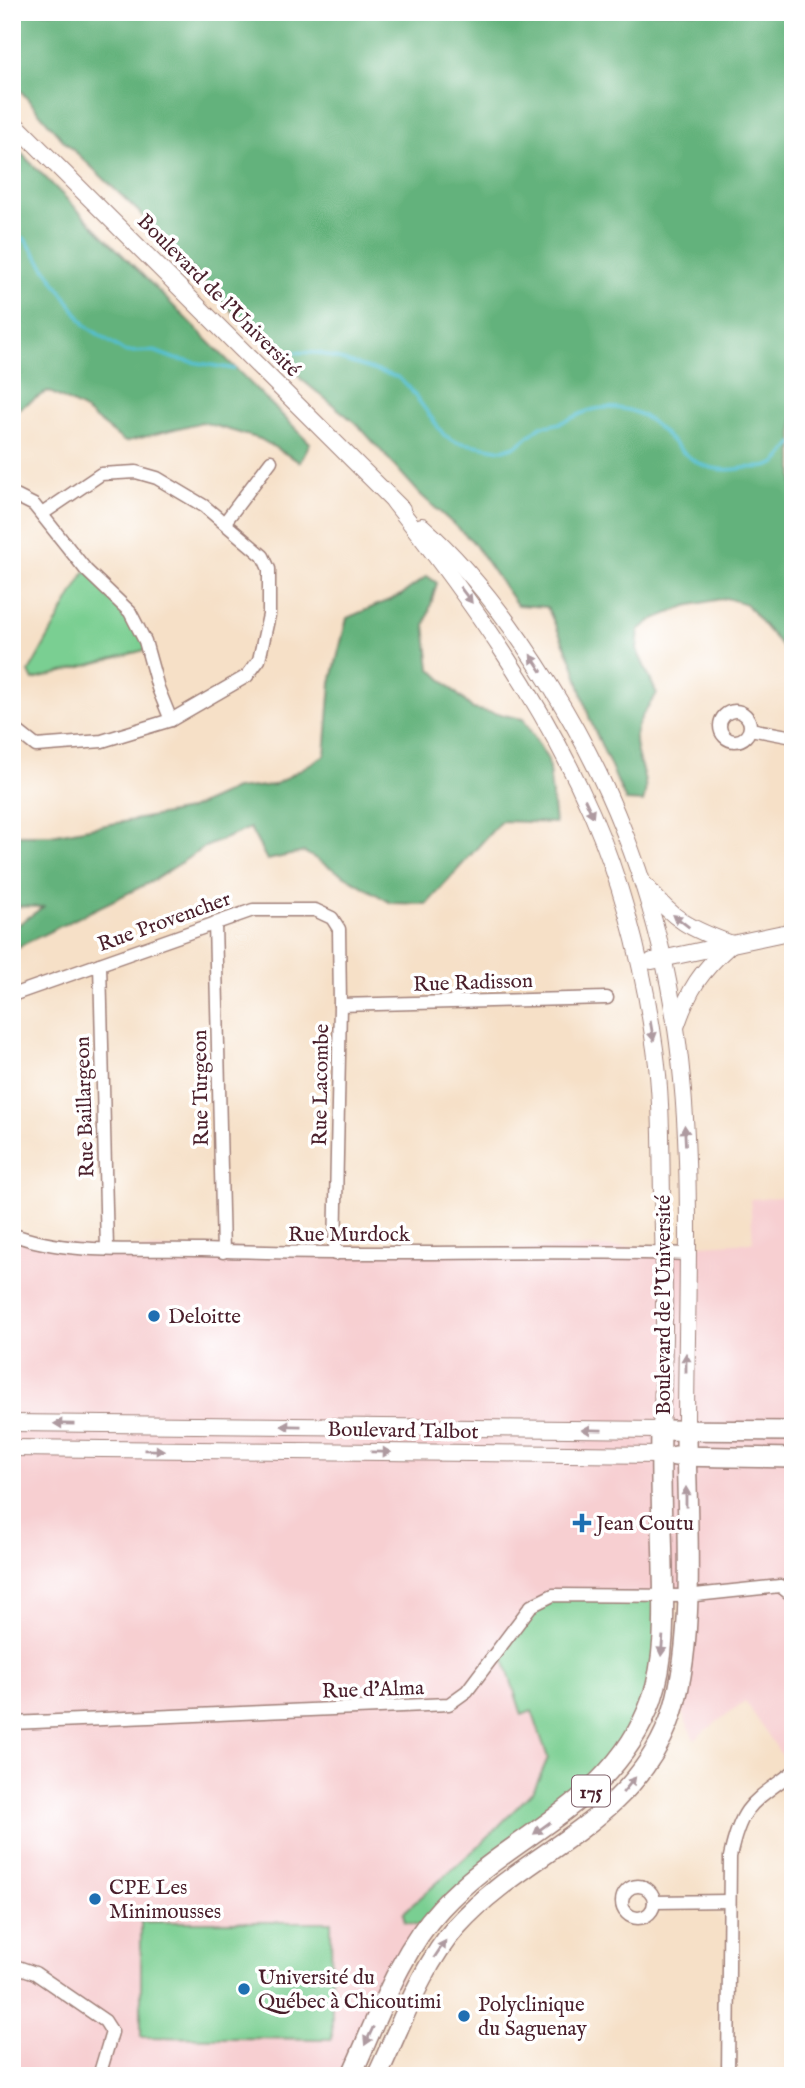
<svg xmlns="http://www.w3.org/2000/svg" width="805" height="2088" viewBox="0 0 805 2088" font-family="'IM FELL English',serif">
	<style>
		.built { fill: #f7cfd1 }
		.green { fill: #7acf92; stroke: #62775e; stroke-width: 2 }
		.forest { fill: #63b27c; stroke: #566854; stroke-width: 2 }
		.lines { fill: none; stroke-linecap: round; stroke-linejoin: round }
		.stream { stroke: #55bfd1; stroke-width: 3.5 }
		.street-casing { stroke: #a08079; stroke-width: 15 }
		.secondary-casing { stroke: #a08079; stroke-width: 18 }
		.primary-casing { stroke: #a08079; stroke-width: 22 }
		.street { stroke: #fff; stroke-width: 12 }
		.secondary { stroke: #fff; stroke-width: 16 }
		.primary { stroke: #fff; stroke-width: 19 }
		.oneway { fill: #ae9aa0 }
		.poi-dot { fill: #1f6fb2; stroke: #fff; stroke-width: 2.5 }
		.labels { text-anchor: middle; stroke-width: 7; stroke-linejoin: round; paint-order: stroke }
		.shield { fill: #fff; stroke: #80626b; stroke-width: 2 }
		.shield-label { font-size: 19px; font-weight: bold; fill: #4a1f2b }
		.street-label { font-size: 21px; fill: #4a1f2b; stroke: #fff }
		.poi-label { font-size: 21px; fill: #4a1f2b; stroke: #fff; text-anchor: start }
	</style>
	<rect width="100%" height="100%" fill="#fff"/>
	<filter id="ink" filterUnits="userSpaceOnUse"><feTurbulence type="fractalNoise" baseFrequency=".0143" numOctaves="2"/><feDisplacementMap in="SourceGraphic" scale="14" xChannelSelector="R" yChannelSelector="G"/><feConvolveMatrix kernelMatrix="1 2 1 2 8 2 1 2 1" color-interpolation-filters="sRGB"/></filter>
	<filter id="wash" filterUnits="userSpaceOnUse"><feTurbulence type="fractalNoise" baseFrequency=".00686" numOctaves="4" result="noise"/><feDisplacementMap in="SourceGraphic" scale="28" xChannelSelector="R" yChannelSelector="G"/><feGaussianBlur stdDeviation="1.57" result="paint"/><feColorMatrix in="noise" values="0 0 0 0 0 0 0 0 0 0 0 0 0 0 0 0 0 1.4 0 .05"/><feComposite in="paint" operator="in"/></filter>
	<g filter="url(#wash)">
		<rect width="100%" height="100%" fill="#f6e0c7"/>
		<path class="built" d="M793,1196v576l-48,-71 -51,38 -18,-39 10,-104 -181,66 17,53 10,-5 16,47 -14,33 -52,53 -56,84 -75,149h-339v-842l95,15 557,-2 89,-5 -3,-43z"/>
		<g class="green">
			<path d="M86,570l44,42 18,37 -115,31 -4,-8z"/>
			<path d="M553,1595h111l-1,34 -30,111 -207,187 -21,-5 -2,-9 79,-70 52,-53 14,-32 -16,-47 -10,4 -17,-53 -8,-11 34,-45z"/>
			<path d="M141,1922h190l1,117 -191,-2z"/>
		</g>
		<g class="forest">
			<path d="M12,12h781v648l-47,-56 -20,-6 -40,8 -34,14 -13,10 -2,20 20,44c-9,12 -21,28 -22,44 -1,22 17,42 8,64l-17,-1 -36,-81 -17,-57 -26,-56 -30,-2 -45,-64 -51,-46 -63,-70 -57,-46 -23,-32 -23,-11 -117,-125 -75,-71 -51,-59z"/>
			<path d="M12,144l298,299 -10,19 -40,-23 -58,-17 -77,20 -45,-35 -32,-16 -36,22z"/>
			<path d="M427,576l10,7 -12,42 5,43 43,41 50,10 25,41 7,63 -54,-2 -74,83 -36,-1 -87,-51 -37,8 -17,-32 -45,19 -52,34 -141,69v-21l31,-22 -31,-1v-71h39l137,-25 47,-21 39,-4 51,-30 6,-72 16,-65 54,-23z"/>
		</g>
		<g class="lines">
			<g class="stream">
				<path d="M12,239l12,-1 62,88 39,26 29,-1 21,8 59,10"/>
				<path d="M287,352l32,1 78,24 11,9 36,49 12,7 47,8 15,-5 23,-19c33,0 40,-24 82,-17 49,7 53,72 121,59 7,-1 14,0 21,-1 15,-2 19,-15 28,-24"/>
			</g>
		</g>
	</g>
	<g filter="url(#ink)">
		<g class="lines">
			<g class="street-casing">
				<g id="street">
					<path d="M12,494l22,11 52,65 44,42 15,29 13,47 13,32"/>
					<path d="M225,522l46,-61"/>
					<circle cx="735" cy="726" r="15"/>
					<path d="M12,727l24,19 66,-5 69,-21 76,-44 12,-16 10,-45v-46l-6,-13 -59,-50 -47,-28 -21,-6 -35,2 -59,40"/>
					<path d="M750,729l43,8"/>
					<path d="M215,923l8,329"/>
					<path d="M100,964l7,285"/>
					<path d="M12,995l241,-85h62l17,8 7,11 1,76 -5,249"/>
					<path d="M340,1005l267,-7"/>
					<path d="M12,1234c56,22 131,14 190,16 162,7 323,-1 485,4"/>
					<path d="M12,1723l437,-19 18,-13 64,-85 22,-11 133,1 94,-10 13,10"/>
					<circle cx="638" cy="1902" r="16"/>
					<path d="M654,1902l75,-1"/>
					<path d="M12,1965l23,8 70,48 7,11 -13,44"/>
					<path d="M728,2076l2,-219c11,-52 22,-54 63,-85"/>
				</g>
			</g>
			<g class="secondary-casing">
				<g id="secondary">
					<path d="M12,121l390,388"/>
					<path d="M422,526c51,45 93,103 129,161 57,91 98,194 118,299 28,145 17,298 17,445"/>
					<path d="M646,886c28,35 45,43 86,58"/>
					<path d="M652,961l141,-30"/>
					<path d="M676,1027c13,-38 24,-55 54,-82"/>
					<path d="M12,1423l649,7c4,-77 4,-155 1,-233 -1,-48 0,-99 -7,-148 -11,-79 -31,-161 -63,-235 -50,-114 -121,-214 -198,-312"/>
					<path d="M12,1448l648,7"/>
				</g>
			</g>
			<g class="primary-casing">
				<g id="primary">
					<path d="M675,1456l118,2"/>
					<path d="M351,2076c26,-56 47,-122 90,-168 70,-76 173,-102 211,-209 14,-42 12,-87 11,-131 -1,-46 -3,-92 -2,-138l132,1"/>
					<path d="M377,2076c24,-50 43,-108 80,-150 67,-75 171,-100 212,-204 29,-76 17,-208 17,-291"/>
				</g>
			</g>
			<use href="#street" class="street"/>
			<use href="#secondary" class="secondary"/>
			<use href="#primary" class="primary"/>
		</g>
		<defs><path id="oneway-solid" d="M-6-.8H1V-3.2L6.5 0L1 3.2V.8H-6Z" transform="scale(1.75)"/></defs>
		<g class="oneway">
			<use href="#oneway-solid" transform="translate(466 595) rotate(53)"/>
			<use href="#oneway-solid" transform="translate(536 663) rotate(-124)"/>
			<use href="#oneway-solid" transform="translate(589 808) rotate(65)"/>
			<use href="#oneway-solid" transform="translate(681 921) rotate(-142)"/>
			<use href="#oneway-solid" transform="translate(652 1031) rotate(80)"/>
			<use href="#oneway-solid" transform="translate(685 1135) rotate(-93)"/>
			<use href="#oneway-solid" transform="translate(686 1363) rotate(-90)"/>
			<use href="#oneway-solid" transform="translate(64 1424) rotate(-179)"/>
			<use href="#oneway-solid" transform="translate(291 1426) rotate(-179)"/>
			<use href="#oneway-solid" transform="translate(592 1430) rotate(-179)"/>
			<use href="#oneway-solid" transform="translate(154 1450) rotate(1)"/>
			<use href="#oneway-solid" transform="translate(381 1452) rotate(1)"/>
			<use href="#oneway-solid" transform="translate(686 1497) rotate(-90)"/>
			<use href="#oneway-solid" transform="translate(662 1646) rotate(95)"/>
			<use href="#oneway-solid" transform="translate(629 1785) rotate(-50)"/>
			<use href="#oneway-solid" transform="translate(542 1828) rotate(144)"/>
			<use href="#oneway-solid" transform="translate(440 1949) rotate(-56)"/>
			<use href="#oneway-solid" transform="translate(369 2036) rotate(115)"/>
		</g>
	</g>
	<g class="poi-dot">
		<circle cx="154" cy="1316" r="7"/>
		<path d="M578.5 1512.5h7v7h7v7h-7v7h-7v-7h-7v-7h7z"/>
		<circle cx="95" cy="1899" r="7"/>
		<circle cx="244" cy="1989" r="7"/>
		<circle cx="464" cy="2016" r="7"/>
	</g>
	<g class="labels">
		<rect class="shield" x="572" y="1775.5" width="38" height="31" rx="5"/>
		<g class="shield-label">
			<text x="591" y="1798">175</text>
		</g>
		<g class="street-label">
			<text transform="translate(219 295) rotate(45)" y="7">Boulevard de l'Université</text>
			<text transform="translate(164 921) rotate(-20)" y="7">Rue Provencher</text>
			<text transform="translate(473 982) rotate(-2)" y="7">Rue Radisson</text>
			<text transform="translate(320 1085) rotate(-89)" y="7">Rue Lacombe</text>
			<text transform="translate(200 1088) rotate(-91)" y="7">Rue Turgeon</text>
			<text transform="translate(84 1107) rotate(-92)" y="7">Rue Baillargeon</text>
			<text x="349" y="1241">Rue Murdock</text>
			<text transform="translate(663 1305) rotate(-90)" y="7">Boulevard de l'Université</text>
			<text transform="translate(403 1430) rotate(1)" y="7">Boulevard Talbot</text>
			<text transform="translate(373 1689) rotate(-2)" y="7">Rue d'Alma</text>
		</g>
		<g class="poi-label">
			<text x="168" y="1323">Deloitte</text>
			<text x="596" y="1530">Jean Coutu</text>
			<text x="109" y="1894">CPE Les<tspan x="109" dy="24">Minimousses</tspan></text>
			<text x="258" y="1984">Université du<tspan x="258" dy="24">Québec à Chicoutimi</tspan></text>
			<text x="478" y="2011">Polyclinique<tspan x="478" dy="24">du Saguenay</tspan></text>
		</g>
	</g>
	<rect width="805" height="2088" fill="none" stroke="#fff" stroke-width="42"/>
</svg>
